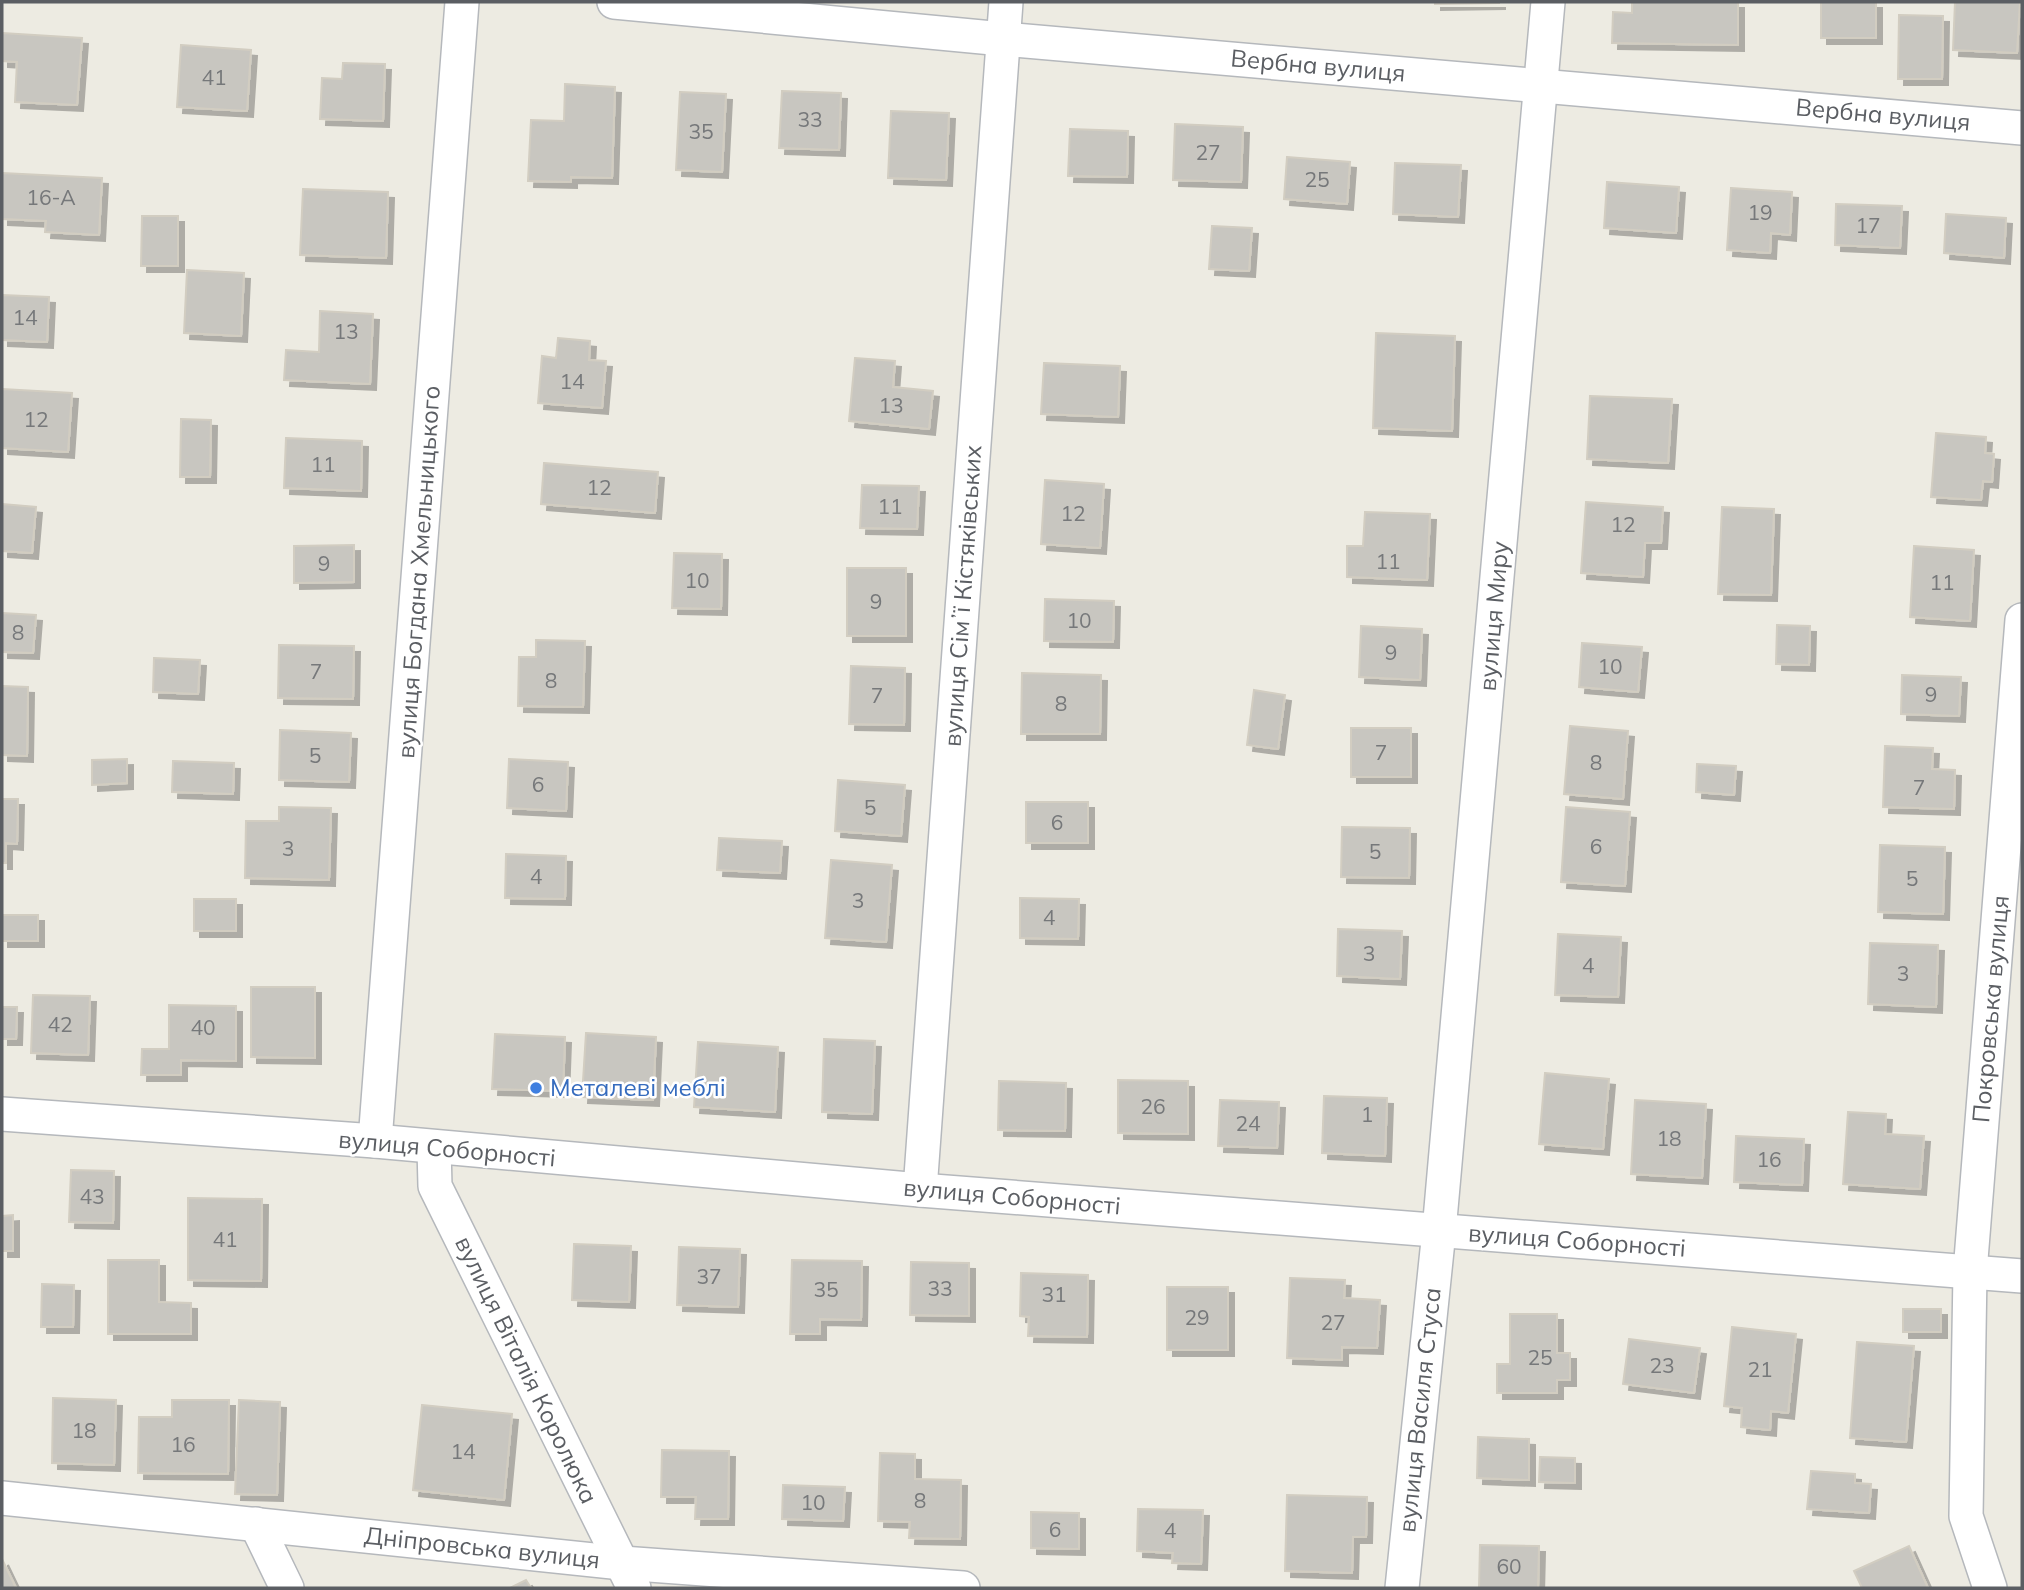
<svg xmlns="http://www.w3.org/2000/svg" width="2024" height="1590" viewBox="0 0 2024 1590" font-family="Mulish,sans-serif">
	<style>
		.building { fill: #c8c6c0; stroke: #d2cdc1; stroke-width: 2; filter: url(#shadow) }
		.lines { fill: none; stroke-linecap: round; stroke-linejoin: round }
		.minor-casing { stroke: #b5b8bc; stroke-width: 36 }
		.minor { stroke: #fff; stroke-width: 33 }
		.shop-dot { fill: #3f7fe0; stroke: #fff; stroke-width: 2.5 }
		.labels { text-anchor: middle; stroke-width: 5; stroke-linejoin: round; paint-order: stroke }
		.number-label { font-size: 21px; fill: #76787a }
		.street-label { font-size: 24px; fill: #5b5e63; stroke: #fff }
		.shop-label { font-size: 24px; fill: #366cbe; stroke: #fff; text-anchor: start }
	</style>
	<defs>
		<filter id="shadow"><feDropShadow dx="6" dy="6" stdDeviation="0" flood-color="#0004"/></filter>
	</defs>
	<rect width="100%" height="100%" fill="#edebe2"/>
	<g class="building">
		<path d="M1435,2h64v1l-64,1z"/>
		<path d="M1632,2h106v43l-126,-2 1,-31 19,1z"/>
		<rect x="1821" y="2" width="55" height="36"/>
		<path d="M1955,2h65l-3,51 -64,-3z"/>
		<path d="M1899,15l44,1 -1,63h-44z"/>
		<path d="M2,33l80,5 -5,67 -62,-3 2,-40 -15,-1z"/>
		<path d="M181,45l70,5 -4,61 -70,-4z"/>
		<path d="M343,63l42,1 -2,57 -63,-2 2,-41 20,1z"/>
		<path d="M565,84l50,3 -3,91 -41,-1v5l-43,-1 3,-61 33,1z"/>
		<path d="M782,91l59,2 -2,57 -60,-2z"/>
		<path d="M680,92l46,2 -4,78 -46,-2z"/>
		<path d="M891,111l58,2 -3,67 -58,-2z"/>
		<path d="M1175,124l68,3 -2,55 -68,-2z"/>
		<path d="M1070,129l58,2 -1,46 -59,-1z"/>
		<path d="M1287,157l63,5 -3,42 -63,-5z"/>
		<path d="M1395,163l66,2 -3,52 -65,-3z"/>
		<path d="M2,173l100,5 -3,57 -54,-3 1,-11 -44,-2z"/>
		<path d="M1607,182l72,5 -3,46 -72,-5z"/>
		<path d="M1731,188l61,4 -2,43 -19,-2 -1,20 -43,-3z"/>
		<path d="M303,189l85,3 -2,66 -86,-3z"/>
		<path d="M1836,204l66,2 -2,42 -65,-3z"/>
		<path d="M1946,214l60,4 -2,40 -60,-5z"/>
		<path d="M142,216h36v50h-37z"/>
		<path d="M1212,226l40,2 -3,43 -40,-2z"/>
		<path d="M187,270l57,3 -3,63 -57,-3z"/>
		<path d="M2,295l47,2 -2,45 -45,-2z"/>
		<path d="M320,311l53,3 -3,70 -86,-4 2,-30 33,2z"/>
		<path d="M1376,333l79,3 -3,95 -79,-3z"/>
		<path d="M558,338l32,3 -1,19 17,1 -4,47 -64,-5 4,-47 14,2z"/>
		<path d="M855,358l40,3 -2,26 40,4 -4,38 -80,-8z"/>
		<path d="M1044,363l76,3 -2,51 -77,-3z"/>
		<path d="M2,389l70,4 -4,59 -66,-4z"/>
		<path d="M1590,396l82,3 -4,64 -81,-4z"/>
		<path d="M181,419l30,1 -1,57h-30z"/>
		<path d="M1936,433l50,4 -1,16 9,1 -2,28 -9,-1 -2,19 -50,-3z"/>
		<path d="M286,438l76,3 -1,50 -77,-3z"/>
		<path d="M544,463l114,9 -3,41 -114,-9z"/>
		<path d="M1045,480l59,4 -4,64 -59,-4z"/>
		<path d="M862,485l57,1 -2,43 -57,-1z"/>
		<path d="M1586,502l77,5 -2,36h-16l-2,34 -62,-4z"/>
		<path d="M2,504l34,3 -4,46 -30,-2z"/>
		<path d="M1722,507l52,2 -3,86 -53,-1z"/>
		<path d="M1365,512l65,2 -3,66 -80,-3v-31h16z"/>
		<path d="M354,545v37l-60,1v-37z"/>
		<path d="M1914,546l60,4 -4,71 -60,-4z"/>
		<path d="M674,553l48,1 -1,55 -49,-1z"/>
		<rect x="847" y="568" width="59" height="68"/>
		<path d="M1045,599l69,2 -1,41 -69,-1z"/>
		<path d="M2,613l34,2 -3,38 -31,-1z"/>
		<path d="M1777,625l33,1 -1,39 -33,-1z"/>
		<path d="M1361,626l61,3 -2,51 -61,-3z"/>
		<path d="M536,640l49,1 -2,66 -65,-1 1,-49h17z"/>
		<path d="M1582,643l60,4 -4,45 -59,-5z"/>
		<path d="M279,645l75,1 -1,53 -75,-1z"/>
		<path d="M154,658l46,2 -2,34 -45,-2z"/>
		<path d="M851,666l54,2 -1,57 -55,-1z"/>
		<path d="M1022,673l79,2 -1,59h-79z"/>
		<path d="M1902,675l59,2 -2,39 -58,-2z"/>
		<path d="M2,686l26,1 -1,69 -25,-1z"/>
		<path d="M1254,690l31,5 -7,54 -31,-4z"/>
		<path d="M1570,726l58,5 -5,68 -59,-5z"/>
		<rect x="1351" y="728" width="60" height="49"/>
		<path d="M280,730l71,3 -2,49 -70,-2z"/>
		<path d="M1885,746l48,2 -1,21 23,1 -1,39 -71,-2z"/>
		<path d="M127,759v24l-35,2v-25z"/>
		<path d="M509,759l59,3 -2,49 -59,-3z"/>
		<path d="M173,761l61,2 -1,31 -61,-2z"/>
		<path d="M1697,764l39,2 -2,29 -38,-3z"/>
		<path d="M838,780l67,5 -4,51 -66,-5z"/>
		<path d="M2,799h16l-1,45 -11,-1v20h-4z"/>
		<rect x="1026" y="802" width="62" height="41"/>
		<path d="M279,807l52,1 -2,72 -84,-2 1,-57h33z"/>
		<path d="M1566,807l64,5 -5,74 -64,-4z"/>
		<path d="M1342,827l68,1 -1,50 -68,-1z"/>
		<path d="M719,838l63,3 -2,32 -63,-3z"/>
		<path d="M1880,845l65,2 -2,67 -65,-2z"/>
		<path d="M506,854l60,2 -1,43 -60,-1z"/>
		<path d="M831,860l61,5 -6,77 -61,-4z"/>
		<path d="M1020,898l59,1 -1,40 -58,-1z"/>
		<rect x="194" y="899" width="42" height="32"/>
		<rect x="2" y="915" width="36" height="26"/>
		<path d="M1338,929l64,2 -2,48 -63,-3z"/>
		<path d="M1558,934l63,3 -3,60 -63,-2z"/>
		<path d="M1870,943l68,2 -2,62 -68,-3z"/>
		<path d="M251,987h64v71l-64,-1z"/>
		<path d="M33,995l57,1 -2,59 -57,-2z"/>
		<path d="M169,1005l67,1v55l-55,-1v15h-40l1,-26h27z"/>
		<path d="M2,1007h15l-1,32h-14z"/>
		<path d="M586,1033l70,4 -3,63 -71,-3z"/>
		<path d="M495,1034l70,3 -2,54 -71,-2z"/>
		<path d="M824,1039l51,2 -3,73 -50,-2z"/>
		<path d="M698,1042l80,5 -3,65 -81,-5z"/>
		<path d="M1545,1073l64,6 -6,70 -64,-5z"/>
		<path d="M1118,1080l70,1v53l-70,-1z"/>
		<path d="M999,1081l67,2 -1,48 -67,-1z"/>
		<path d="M1324,1096l63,2 -2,58 -63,-3z"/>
		<path d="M1220,1100l59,2 -2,46 -59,-2z"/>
		<path d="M1635,1100l71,4 -4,74 -71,-4z"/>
		<path d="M1848,1112l38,2 -1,20 39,2 -4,53 -77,-5z"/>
		<path d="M1736,1136l68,3 -2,46 -68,-3z"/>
		<path d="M71,1170l43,1 -1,52 -44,-1z"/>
		<path d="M188,1198l74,1 -1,82 -73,-1z"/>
		<path d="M13,1215v36h-11v-35z"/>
		<path d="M574,1244l57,2 -2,56 -57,-2z"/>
		<path d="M679,1247l61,2 -2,58 -61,-2z"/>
		<path d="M108,1260h51v42l32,1v31h-83z"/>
		<path d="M792,1260l70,1 -1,59 -41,-1v15h-30z"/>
		<path d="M911,1262l58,1v53l-59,-1z"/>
		<path d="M1021,1273l67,2 -1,62 -59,-1 1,-19 -9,-1z"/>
		<path d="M1290,1278l55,2 -1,18 36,2 -3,48 -35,-1v13l-55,-2z"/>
		<path d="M42,1284l32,1 -1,42h-32z"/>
		<rect x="1167" y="1287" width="61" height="63"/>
		<rect x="1903" y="1309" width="38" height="23"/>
		<path d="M1510,1314h47v39h13v27h-13v13h-60v-29h13z"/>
		<path d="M1732,1327l64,7 -8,79 -17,-2 -1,19 -29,-3 1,-19 -18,-2z"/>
		<path d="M1629,1339l71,9 -6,45 -71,-9z"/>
		<path d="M1857,1342l57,4 -8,96 -56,-4z"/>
		<path d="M53,1398l63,2 -2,65 -62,-2z"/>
		<path d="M172,1400h57l-1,74 -90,-1 1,-56h33z"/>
		<path d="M239,1400l41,2 -3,93 -42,-1z"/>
		<path d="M422,1405l90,9 -8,86 -91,-10z"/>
		<path d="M1478,1437l51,2v41l-52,-2z"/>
		<path d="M662,1450l67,1 -1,68h-33l1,-22h-35z"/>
		<path d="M880,1453l35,1v25l46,1 -1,59 -51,-1 1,-16 -32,-1z"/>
		<path d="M1540,1457l35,1v25l-36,-1z"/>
		<path d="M1811,1471l44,3v9l16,1 -2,29 -62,-4z"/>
		<path d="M783,1485l62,2 -2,34 -61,-2z"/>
		<path d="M1287,1495l80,2 -1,40h-13l-1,36 -67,-2z"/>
		<path d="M1138,1509l65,1 -2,54 -29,-1 1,-10 -36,-2z"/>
		<path d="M1031,1512l48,1v36l-48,-1z"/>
		<path d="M1480,1545l59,1 -1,42h-59z"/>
		<path d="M1909,1546l19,42h-66l-8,-17z"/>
		<path d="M2,1559l14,29h-14z"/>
		<path d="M526,1580l5,8h-21z"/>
	</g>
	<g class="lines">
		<g class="minor-casing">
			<g id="minor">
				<path d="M614,2l389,37 1019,89"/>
				<path d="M2,1114l373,27 545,49 1102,86"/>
				<path d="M375,1141l87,-1139"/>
				<path d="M434,1148l1,38 199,402"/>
				<path d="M920,1190l86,-1188"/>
				<path d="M2,1498l620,65 341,25"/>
				<path d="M256,1524l31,64"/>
				<path d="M1402,1588l37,-357 109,-1229"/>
				<path d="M1990,1588l-24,-72 4,-244 52,-652"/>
			</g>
		</g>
		<use href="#minor" class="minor"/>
	</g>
	<circle class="shop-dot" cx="536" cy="1088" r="7"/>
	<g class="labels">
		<g class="number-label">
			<text x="214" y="85">41</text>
			<text x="810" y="127">33</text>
			<text x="701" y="139">35</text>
			<text x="1208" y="160">27</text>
			<text x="1317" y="187">25</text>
			<text x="51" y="205">16-А</text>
			<text x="1760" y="220">19</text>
			<text x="1868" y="233">17</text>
			<text x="25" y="325">14</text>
			<text x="346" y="339">13</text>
			<text x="572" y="389">14</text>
			<text x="891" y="413">13</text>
			<text x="36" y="427">12</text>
			<text x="323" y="472">11</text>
			<text x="599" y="495">12</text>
			<text x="890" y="514">11</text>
			<text x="1073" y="521">12</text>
			<text x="1623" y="532">12</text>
			<text x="1388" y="569">11</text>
			<text x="324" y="571">9</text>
			<text x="697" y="588">10</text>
			<text x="1942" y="590">11</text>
			<text x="876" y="609">9</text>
			<text x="1079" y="628">10</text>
			<text x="18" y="640">8</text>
			<text x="1391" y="660">9</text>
			<text x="1610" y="674">10</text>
			<text x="316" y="679">7</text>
			<text x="551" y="688">8</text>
			<text x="1931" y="702">9</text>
			<text x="877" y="703">7</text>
			<text x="1061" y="711">8</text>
			<text x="1381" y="760">7</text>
			<text x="315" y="763">5</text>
			<text x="1596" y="770">8</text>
			<text x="538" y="792">6</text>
			<text x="1919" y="795">7</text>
			<text x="870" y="815">5</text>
			<text x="1057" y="830">6</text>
			<text x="1596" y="854">6</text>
			<text x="288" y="856">3</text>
			<text x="1375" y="859">5</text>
			<text x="536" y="884">4</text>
			<text x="1912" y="886">5</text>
			<text x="858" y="908">3</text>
			<text x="1049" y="925">4</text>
			<text x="1369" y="961">3</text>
			<text x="1588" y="973">4</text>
			<text x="1903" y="981">3</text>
			<text x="60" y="1032">42</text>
			<text x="203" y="1035">40</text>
			<text x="1153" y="1114">26</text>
			<text x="1367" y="1122">1</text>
			<text x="1248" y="1131">24</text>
			<text x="1669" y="1146">18</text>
			<text x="1769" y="1167">16</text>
			<text x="92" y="1204">43</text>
			<text x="225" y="1247">41</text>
			<text x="709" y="1284">37</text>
			<text x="940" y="1296">33</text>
			<text x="826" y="1297">35</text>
			<text x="1054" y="1302">31</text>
			<text x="1197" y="1325">29</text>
			<text x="1333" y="1330">27</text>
			<text x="1540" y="1365">25</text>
			<text x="1662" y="1373">23</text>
			<text x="1760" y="1377">21</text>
			<text x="84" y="1438">18</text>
			<text x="183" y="1452">16</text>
			<text x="463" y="1459">14</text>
			<text x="920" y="1508">8</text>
			<text x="813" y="1510">10</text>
			<text x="1055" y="1537">6</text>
			<text x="1170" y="1538">4</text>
			<text x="1509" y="1574">60</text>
		</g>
		<g class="street-label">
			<text transform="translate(1318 66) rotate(5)" y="8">Вербна вулиця</text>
			<text transform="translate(1883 115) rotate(5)" y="8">Вербна вулиця</text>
			<text transform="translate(419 572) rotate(-86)" y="8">вулиця Богдана Хмельницького</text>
			<text transform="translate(963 596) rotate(-86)" y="8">вулиця Сімʼї Кістяківських</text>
			<text transform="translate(1494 616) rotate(-85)" y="8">вулиця Миру</text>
			<text transform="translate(1991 1009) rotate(-85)" y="8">Покровська вулиця</text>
			<text transform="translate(447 1149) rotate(5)" y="8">вулиця Соборності</text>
			<text transform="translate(1012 1197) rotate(5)" y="8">вулиця Соборності</text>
			<text transform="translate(1577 1241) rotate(4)" y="8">вулиця Соборності</text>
			<text transform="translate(526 1370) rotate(64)" y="8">вулиця Віталія Королюка</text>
			<text transform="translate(1420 1410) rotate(-84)" y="8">вулиця Василя Стуса</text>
			<text transform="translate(482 1548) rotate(6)" y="8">Дніпровська вулиця</text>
		</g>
		<g class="shop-label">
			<text x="550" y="1096">Металеві меблі</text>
		</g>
	</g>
	<rect width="2024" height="1590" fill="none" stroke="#5b5e63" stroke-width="7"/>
</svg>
